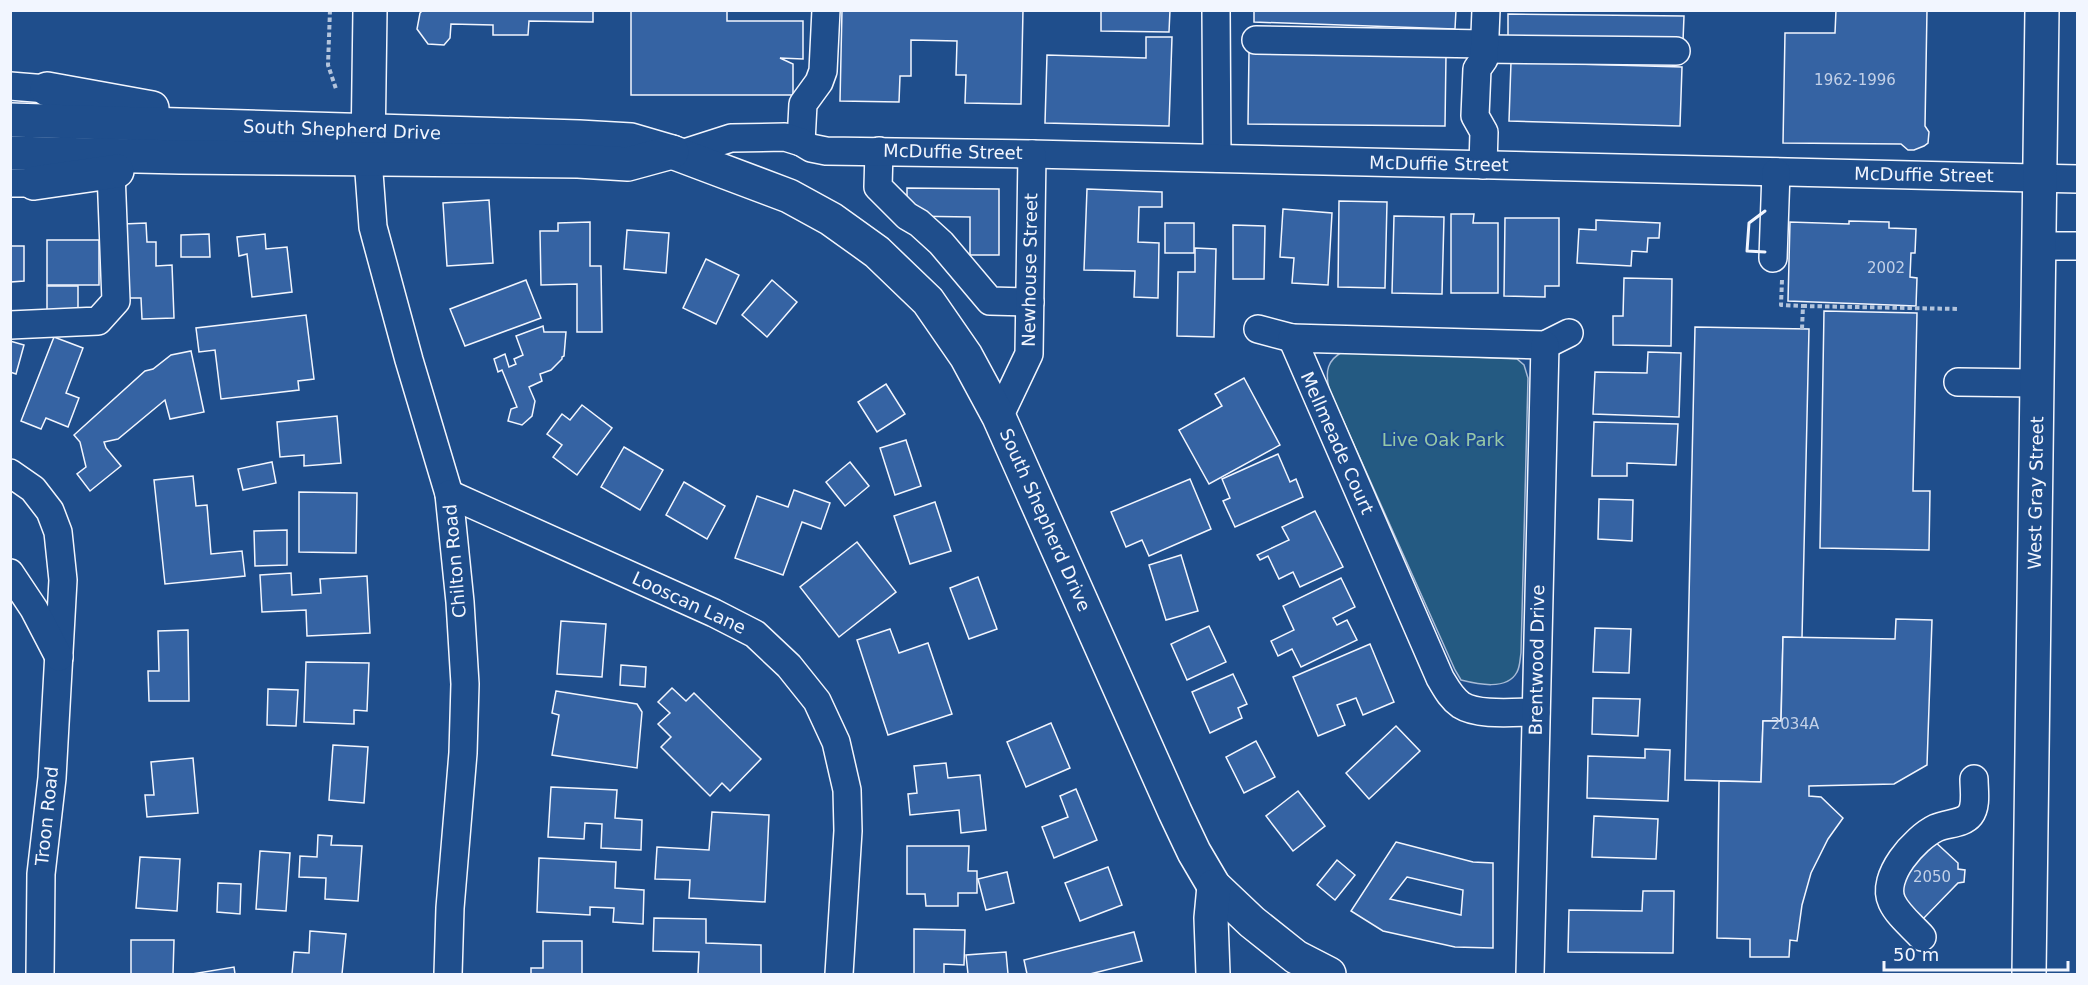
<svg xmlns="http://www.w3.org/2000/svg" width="2088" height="985" viewBox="0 0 2088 985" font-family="'DejaVu Sans',sans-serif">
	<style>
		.green { fill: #245a82; stroke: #a8bbd7; stroke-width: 1.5 }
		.building { fill: #3563a3; stroke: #f2f6ff; stroke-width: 1.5; fill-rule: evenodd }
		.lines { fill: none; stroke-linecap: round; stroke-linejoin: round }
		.minor-casing { stroke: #f2f6ff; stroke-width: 30 }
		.major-casing { stroke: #f2f6ff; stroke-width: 36 }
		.path { stroke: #b3c4dc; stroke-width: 4; stroke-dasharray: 4.5 3; stroke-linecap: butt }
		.minor { stroke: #1f4e8c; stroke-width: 27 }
		.major { stroke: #1f4e8c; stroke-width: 33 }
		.wall { stroke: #f2f6ff; stroke-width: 3 }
		.labels { text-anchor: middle; stroke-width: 4.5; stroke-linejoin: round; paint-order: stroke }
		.number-label { font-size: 15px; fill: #c3d1e8 }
		.street-label { font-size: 18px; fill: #f2f6ff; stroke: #1f4e8c }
		.park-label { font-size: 18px; fill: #97c8a6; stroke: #1f4e8c }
	</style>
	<rect width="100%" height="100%" fill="#1f4e8c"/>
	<path class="green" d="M1344,351l173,8 7,6 4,13 -7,275c-1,6 -1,14 -4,19 -10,19 -40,12 -56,8l-6,-10 -126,-281c-4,-18 -2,-29 15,-38z"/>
	<g class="building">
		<path d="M423,10h170v12l-64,-1 -1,14h-35v-10l-42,-1 -1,14 -6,7 -16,-1 -11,-15 3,-16z"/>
		<path d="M631,10h108l-12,1v10h76v38l-23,-1 13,6v31h-162z"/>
		<path d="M842,10h181l-2,94 -56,-1 1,-28h-10l1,-34 -46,-1v36h-11l-1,26 -59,-1z"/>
		<path d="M1101,10h69l-1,22 -68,-1z"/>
		<path d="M1254,10h202l-1,19 -201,-7z"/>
		<path d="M1836,10h91l-2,116 4,6 -1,11 -4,3 -10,4h-6l-7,-6 -118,-1 2,-110h50z"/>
		<path d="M1508,14l176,2 -1,25 -175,-1z"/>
		<path d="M1146,37h26l-3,89 -124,-3 2,-68 99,3z"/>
		<path d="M1249,52l197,3 -1,71 -197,-2z"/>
		<path d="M1511,62l171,5 -2,59 -171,-5z"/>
		<path d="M907,188l92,1v66h-29v-38l-63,-1z"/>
		<path d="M1087,189l75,3v15h-23l-1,35 21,1 -1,55 -24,-1 1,-26 -51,-1z"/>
		<path d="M489,200l4,63 -46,3 -4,-63z"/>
		<path d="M1339,201l48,1 -2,86 -47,-1z"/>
		<path d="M1283,209l49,4 -4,72 -36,-2 2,-25 -14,-1z"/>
		<path d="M1451,214h23l-1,9h25v70h-47z"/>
		<path d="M1394,216l50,1 -2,77 -50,-1z"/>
		<path d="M1505,218h54v68h-14v11l-41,-1z"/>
		<path d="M1596,220l64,3 -1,15h-11l-1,14 -15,-1 -1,15 -54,-3 2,-34 17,1z"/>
		<path d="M1849,221l40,1v6l27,1 -1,24h-4l-1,24 7,1 -1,28 -128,-5 2,-79 59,2z"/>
		<path d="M590,222v44h11l1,66h-25v-48l-36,1 -1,-54h18v-8z"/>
		<path d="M146,223l1,19h9v24l16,-1 2,53 -32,1 -1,-21h-16l-2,-74z"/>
		<rect x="1165" y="223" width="29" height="30"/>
		<path d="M1233,225l32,1 -1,53h-31z"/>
		<path d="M627,230l42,3 -3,40 -42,-4z"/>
		<path d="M209,234l1,23h-29v-22z"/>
		<path d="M265,234l1,15 21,-2 5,45 -40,5 -5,-43 -8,2 -2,-19z"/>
		<rect x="47" y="240" width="52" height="45"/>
		<path d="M10,246h14v35l-13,1v21z"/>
		<path d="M1195,248l21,1 -2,88 -37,-1 1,-64h17z"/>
		<path d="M706,259l33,16 -23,49 -33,-16z"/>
		<path d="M1624,278l48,1 -1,67 -58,-1v-29h10z"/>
		<path d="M526,280l15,38 -76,28 -15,-37z"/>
		<path d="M772,280l25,22 -30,35 -25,-22z"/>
		<rect x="47" y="286" width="31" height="27"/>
		<path d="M1824,311l93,2 -4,178h17l-1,59 -109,-2z"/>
		<path d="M306,315l8,64 -16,2 1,9 -78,9 -6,-49 -16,2 -3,-24z"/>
		<path d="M543,326l1,6h22l-2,24 -2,1v2l-11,11 -11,4 2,7 -13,6 6,14 -3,15 -10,9 -14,-4 3,-12 6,-2 -15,-37 -4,2 -4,-13 11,-5 4,13 7,-3 -2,-5 9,-4 -7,-19z"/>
		<path d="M1695,327l114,2 -7,309 -19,-1 -2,84h-18l-2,61 -76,-2z"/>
		<path d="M54,337l29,11 -17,45 13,5 -11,29 -22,-9 -5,11 -20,-8z"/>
		<path d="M10,341l14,4 -8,29 -6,-2z"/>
		<path d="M191,351l13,61 -34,7 -5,-19 -47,39 -14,3 2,6 15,18 -31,25 -13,-17 9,-7 -6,-25 -6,-7 71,-64 8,-2 18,-14z"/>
		<path d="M1648,352l33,1 -2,64 -86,-3 2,-42 52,1z"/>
		<path d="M1244,378l36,67 -71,39 -30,-54 43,-24 -7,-12z"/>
		<path d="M886,384l19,30 -28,18 -19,-30z"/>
		<path d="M582,405l30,23 -35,47 -24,-18 9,-12 -15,-11 15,-20 8,6z"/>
		<path d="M337,416l4,47 -37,3v-11l-24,2 -3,-35z"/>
		<path d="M1594,422l84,2 -2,41 -49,-2v13h-35z"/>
		<path d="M906,440l15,46 -26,9 -15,-47z"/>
		<path d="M624,447l39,23 -23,40 -39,-23z"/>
		<path d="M1278,454l12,28 6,-3 7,18 -68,30 -12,-26 7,-3 -8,-19z"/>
		<path d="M272,462l4,21 -33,7 -5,-21z"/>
		<path d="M850,462l19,24 -24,20 -19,-24z"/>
		<path d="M193,476l3,30 11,-1 4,49 31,-3 3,25 -80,8 -11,-104z"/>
		<path d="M1190,479l21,50 -62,27 -7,-16 -16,7 -15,-35z"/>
		<path d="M684,482l41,24 -18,33 -41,-24z"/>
		<path d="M794,490l36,13 -9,26 -19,-7 -19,53 -48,-17 22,-62 31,11z"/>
		<path d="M299,492l58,1 -1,60 -57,-1z"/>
		<path d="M1599,499l34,1 -1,41 -34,-2z"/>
		<path d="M935,502l16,49 -41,13 -16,-48z"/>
		<path d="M1315,511l28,56 -43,20 -7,-15 -14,7 -11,-23 -8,4 -3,-5 32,-15 -7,-13z"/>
		<path d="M287,530v35l-32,1 -1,-35z"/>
		<path d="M857,542l39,50 -57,45 -39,-50z"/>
		<path d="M1181,555l17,56 -32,9 -17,-55z"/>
		<path d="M291,573l1,22 29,-2 -1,-14 47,-3 3,57 -63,3 -1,-26 -44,2 -2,-37z"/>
		<path d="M978,577l19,52 -28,10 -19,-51z"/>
		<path d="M1341,578l14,29 -22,11 4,7 10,-5 10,20 -56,27 -9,-18 -14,7 -7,-15 23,-11 -11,-24z"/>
		<path d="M1896,619l36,1 -5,145 -33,19 -85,2v10l12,1 22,21 -15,21 -17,34 -9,32 -5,36 -7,-1 -1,17h-39v-18l-33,-1 2,-157 42,1 2,-61h18l2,-84 112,2z"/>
		<path d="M561,621l45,3 -4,53 -45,-3z"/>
		<path d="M1209,626l17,36 -39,18 -16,-36z"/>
		<path d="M1595,628l36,1 -2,44 -36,-1z"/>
		<path d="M890,629l9,24 29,-10 24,71 -64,21 -31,-95z"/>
		<path d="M188,630l1,71h-40l-1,-30h11l-1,-40z"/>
		<path d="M1370,644l24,58 -31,13 -7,-17 -19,7 8,20 -27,11 -25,-59z"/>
		<path d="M306,662l63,1 -2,48 -13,-1v14l-50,-2z"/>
		<path d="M621,665l25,2 -1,20 -25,-2z"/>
		<path d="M1233,674l14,30 -9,4 4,10 -32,15 -18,-41z"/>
		<path d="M672,688l14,13 8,-8 67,66 -31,32 -8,-8 -12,13 -49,-49 10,-10 -13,-13 12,-11 -12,-11z"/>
		<path d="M268,689l30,1 -2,36 -29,-1z"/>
		<path d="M556,691l81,13 5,8 -5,56 -85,-13 7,-40 -7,-2z"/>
		<path d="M1593,698l47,1 -2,37 -46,-2z"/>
		<path d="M1051,723l19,45 -44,19 -19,-45z"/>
		<path d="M1396,726l24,25 -51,48 -23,-26z"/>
		<path d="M1256,741l19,36 -31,16 -18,-36z"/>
		<path d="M333,745l35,2 -4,56 -35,-3z"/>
		<path d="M1645,749l25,1 -2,51 -81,-3 1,-42 57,2z"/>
		<path d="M193,758l5,55 -51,4 -2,-22h9l-3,-33z"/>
		<path d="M946,763l2,15 32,-3 6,55 -25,3 -2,-23 -49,5 -2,-21 9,-1 -3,-27z"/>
		<path d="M551,787l66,3 -2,28 27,2 -1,30 -40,-2 1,-24 -17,-1 -1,16 -36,-2z"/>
		<path d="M1076,789l21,51 -43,18 -12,-31 26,-10 -8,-21z"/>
		<path d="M1298,791l27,35 -32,25 -27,-35z"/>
		<path d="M712,812l57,3 -4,87 -76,-4 1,-18 -35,-1 2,-32 52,3z"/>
		<path d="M1594,816l64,3 -2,40 -64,-2z"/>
		<path d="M318,835l14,1 -1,9 31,1 -4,55 -33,-2 1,-21 -27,-1 1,-21 17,1z"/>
		<path d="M1932,839l26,24v6l7,1 -1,12 -6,1 -36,37 -23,-24v-24z"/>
		<path d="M1396,842l77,20 20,1v85l-38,-1 -72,-16 -32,-20zM1407,877l56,13 -2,25 -71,-16z"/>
		<path d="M907,846h62l-1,25h9v22h-19v13h-32l-1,-12h-18z"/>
		<path d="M260,851l30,2 -4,58 -30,-2z"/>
		<path d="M140,857l40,2 -3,52 -41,-3z"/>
		<path d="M539,858l77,4 -1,26 29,2 -1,34 -30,-2 1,-14 -24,-1v8l-53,-3z"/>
		<path d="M1337,860l18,15 -20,25 -18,-15z"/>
		<path d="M1108,867l14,38 -42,16 -15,-38z"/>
		<path d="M1007,872l7,31 -28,7 -8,-31z"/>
		<path d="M218,883l23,1 -1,30 -23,-2z"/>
		<path d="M1643,891h31l-1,62 -105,-1 1,-42 73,1z"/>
		<path d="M654,918l52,1v24l55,2v29h-63l1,-22 -46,-1z"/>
		<path d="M914,929l51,1 -1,35 -20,-1v10h-30z"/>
		<path d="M310,931l36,3 -4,40h-50l2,-22 15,1z"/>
		<path d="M1134,932l8,29 -52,13h-63l-3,-14z"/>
		<path d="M131,940h43l-1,34h-42z"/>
		<path d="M543,941h39v33h-51v-6h12z"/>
		<path d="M1006,952l2,22h-40l-2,-19z"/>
		<path d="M234,967l1,7h-43z"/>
	</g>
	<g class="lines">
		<g class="minor-casing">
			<g id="minor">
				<path d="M1216,10l1,148"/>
				<path d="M1256,40l229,4"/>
				<path d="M1485,49l191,2"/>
				<path d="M10,86l37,3"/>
				<path d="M801,142l2,-38 16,-22 4,-11 3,-61"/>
				<path d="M879,151l-1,36 29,29 12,7 22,20 49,58 40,1"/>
				<path d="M678,155l53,-17 54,-1 16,5 10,6 15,3 206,3 1046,25"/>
				<path d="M368,159l5,68 36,133 40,134 11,108 5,82 -2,69 -13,155 -2,66"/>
				<path d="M1483,165l1,-33 -9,-16 2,-47 7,-10 2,-49"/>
				<path d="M10,183h24"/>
				<path d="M2039,246h39"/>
				<path d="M1773,258l3,-86"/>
				<path d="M10,325l88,-4 18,-20 -5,-129"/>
				<path d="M1258,329l34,9"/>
				<path d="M1958,382l79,1"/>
				<path d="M999,417l30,-63 3,-200"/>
				<path d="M10,473l23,16 17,22 8,21 5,48 -11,198 -11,96 -1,100"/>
				<path d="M449,494l265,119 41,21 34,32 28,35 19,41 11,48 1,41 -9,143"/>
				<path d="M10,573l24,36 25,48"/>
				<path d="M1536,712c-21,0 -58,4 -75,-7 -10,-7 -15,-17 -21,-27l-148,-340 253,7 24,-12"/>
				<path d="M1922,937c-10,-11 -24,-22 -30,-35 -12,-25 23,-64 44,-74 11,-5 27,-4 34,-13 7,-9 4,-25 4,-36"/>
				<path d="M1530,974l15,-629"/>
			</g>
		</g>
		<g class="major-casing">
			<g id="major">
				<path d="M47,89l105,19"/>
				<path d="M10,120l569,17 52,3 41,12 117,44 42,23 46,33 51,49 38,55 33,61 176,395 19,40 20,34 38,36 44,35 33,17"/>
				<path d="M368,151l2,-141"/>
				<path d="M10,153l170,4 398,4 50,3 44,-12"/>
				<path d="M34,183l83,-12"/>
				<path d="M1213,974l-2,-56 3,-32"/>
				<path d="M2029,974l13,-964"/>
			</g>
		</g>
		<g class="path">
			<path d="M330,10l-2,55 8,24"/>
			<path d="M1782,280l-1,25 22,1"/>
			<path d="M1802,329l1,-23 156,3"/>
		</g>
		<use href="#minor" class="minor"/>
		<use href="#major" class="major"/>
		<path class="wall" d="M1765,252l-18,-1 2,-28 16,-12"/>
	</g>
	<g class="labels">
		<g class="number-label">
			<text x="1855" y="85">1962-1996</text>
			<text x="1886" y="273">2002</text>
			<text x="1795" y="729">2034A</text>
			<text x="1932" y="882">2050</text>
		</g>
		<g class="street-label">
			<text transform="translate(342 130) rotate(2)" y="6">South Shepherd Drive</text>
			<text transform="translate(953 152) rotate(1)" y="6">McDuffie Street</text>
			<text transform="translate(1439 164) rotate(1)" y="6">McDuffie Street</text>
			<text transform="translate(1924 175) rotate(1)" y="6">McDuffie Street</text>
			<text transform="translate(1030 270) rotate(-89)" y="6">Newhouse Street</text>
			<text transform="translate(1337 443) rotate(66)" y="6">Mellmeade Court</text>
			<text transform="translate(2036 493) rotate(-89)" y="6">West Gray Street</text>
			<text transform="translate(1045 520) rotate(66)" y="6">South Shepherd Drive</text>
			<text transform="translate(455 561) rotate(-95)" y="6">Chilton Road</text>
			<text transform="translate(689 603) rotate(25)" y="6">Looscan Lane</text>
			<text transform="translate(1537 660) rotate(-89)" y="6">Brentwood Drive</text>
			<text transform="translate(47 816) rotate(-84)" y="6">Troon Road</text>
		</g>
		<g class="park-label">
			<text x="1443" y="446">Live Oak Park</text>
		</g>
	</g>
	<rect width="2088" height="985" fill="none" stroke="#f2f6ff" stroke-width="24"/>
	<path d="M1884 961v9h184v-9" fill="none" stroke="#f2f6ff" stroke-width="3"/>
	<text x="1893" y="961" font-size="18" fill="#f2f6ff" stroke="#1f4e8c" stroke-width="4.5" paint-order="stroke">50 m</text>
</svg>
